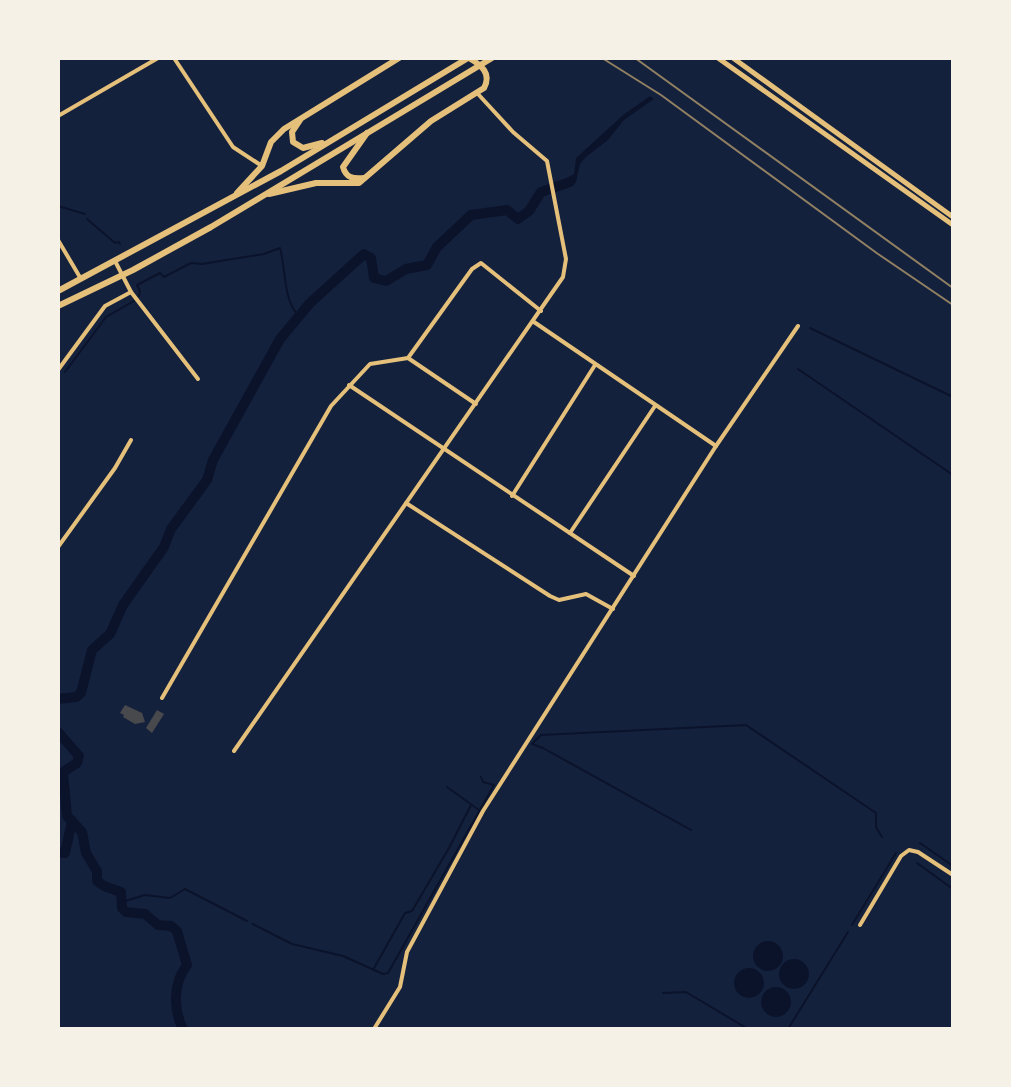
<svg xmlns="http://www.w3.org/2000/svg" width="1011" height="1087" viewBox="0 0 1011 1087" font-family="'IBM Plex Serif',serif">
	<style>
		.water { fill: #0b132b }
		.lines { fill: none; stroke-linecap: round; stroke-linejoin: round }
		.stream { stroke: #0b132b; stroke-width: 2 }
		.river { stroke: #0b132b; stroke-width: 10 }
		.building { fill: #48494c }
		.minor { stroke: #e5c07b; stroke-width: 4 }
		.secondary { stroke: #e5c07b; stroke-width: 5 }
		.primary { stroke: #e5c07b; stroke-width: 6 }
		.rail { stroke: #918062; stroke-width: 2 }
	</style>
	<rect width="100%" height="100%" fill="#14213d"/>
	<g class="water">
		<path d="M650,96l4,3 -30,21 -16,20 -22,17 -6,7 -4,18 -17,9 -1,-8 16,-9 2,-16 47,-43z"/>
		<circle cx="768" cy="956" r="15"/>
		<circle cx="794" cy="974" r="15"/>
		<circle cx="749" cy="983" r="15"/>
		<circle cx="776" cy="1002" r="15"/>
	</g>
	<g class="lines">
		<g class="stream">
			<path d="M58,206l27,8"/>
			<path d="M87,219l28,24 4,-1 1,2"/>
			<path d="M139,296l1,-5 -3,-6 23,-12 4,4 27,-14 11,1 62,-10 16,-6c6,21 3,53 19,68"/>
			<path d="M810,328l143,69"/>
			<path d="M798,369l155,106"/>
			<path d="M65,372l41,-55 28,-16"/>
			<path d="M447,787l32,23"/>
			<path d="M691,830l-148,-82 -11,-4 9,-9 205,-10 130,88v14l6,10"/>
			<path d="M920,843l33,23"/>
			<path d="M917,863l36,26"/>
			<path d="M122,902l23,-7 25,3 15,-9 62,32"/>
			<path d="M253,924l39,20 51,12 40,18 5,-1 106,-188 -11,-3 -2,-5"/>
			<path d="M852,925l44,-72"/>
			<path d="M373,970l32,-57 7,-2 37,-63 22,-43"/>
			<path d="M663,993l23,-1 62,37"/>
			<path d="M788,1029l60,-97"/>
		</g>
		<g class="river">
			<path d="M58,699l18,-2 5,-4 11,-43 18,-16 13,-29 41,-58 7,-18 36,-49 6,-20 67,-121 30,-36 54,-49 7,4 3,20 12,3 20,-12 21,-4 10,-18 34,-32 36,-5 11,9 11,-8 12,-19 29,-10"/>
			<path d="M58,732l21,24 -2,7 -14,9 4,44 15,16 4,21 11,18v10l7,5 17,6 1,16 4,4 19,2 13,11 13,1 6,5 10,34c-14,18 -14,44 -4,64"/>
			<path d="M58,852l7,1 7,-32"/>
		</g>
	</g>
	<g class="building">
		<path d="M125,705l17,8 3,9 -10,2 -12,-7 1,-2 -4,-2z"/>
		<path d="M157,710l7,4 -12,19 -6,-5z"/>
	</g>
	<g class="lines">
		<g class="minor">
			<path d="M174,58l59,89 29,19"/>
			<path d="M58,116l100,-58"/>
			<path d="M58,240l23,39"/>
			<path d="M131,292l67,87"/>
			<path d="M534,322l182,124"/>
			<path d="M408,358l68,46"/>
			<path d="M58,370l47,-64 26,-14 -16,-31"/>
			<path d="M349,385l285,191"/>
			<path d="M512,496l83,-131"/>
			<path d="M406,503l144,93 9,4 27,-6 27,15"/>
			<path d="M570,533l85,-127"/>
			<path d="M58,547l57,-79 16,-28"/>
			<path d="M162,698l169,-292 39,-42 38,-6 64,-89 9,-6 60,48"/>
			<path d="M234,751l329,-474 3,-18 -19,-98 -34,-29 -35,-38"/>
			<path d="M860,925l41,-69 8,-6 9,2 35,23"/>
			<path d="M374,1029l26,-42 7,-35 76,-141 233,-365 82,-120"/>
		</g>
		<g class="secondary">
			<path d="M718,58l235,167"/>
			<path d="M733,58l220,159"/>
		</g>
		<g class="primary">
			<path d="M300,120l-8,12 1,10 10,6 19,-5"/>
			<path d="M364,178c-11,1 -18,0 -21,-11l24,-34"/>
			<path d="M237,193l25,-27 9,-24 13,-13 115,-71"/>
			<path d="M269,194l47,-11h43l72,-62 53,-33c8,-15 -3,-23 -15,-30"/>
			<path d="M58,291l223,-120 187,-113"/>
			<path d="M58,306l75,-36 78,-43 281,-169"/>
		</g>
		<g class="rail">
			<path d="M602,58l59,37 217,159 75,51"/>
			<path d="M635,58l318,230"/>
		</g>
	</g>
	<rect width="1011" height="1087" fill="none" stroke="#f6f1e7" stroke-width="120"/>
</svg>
